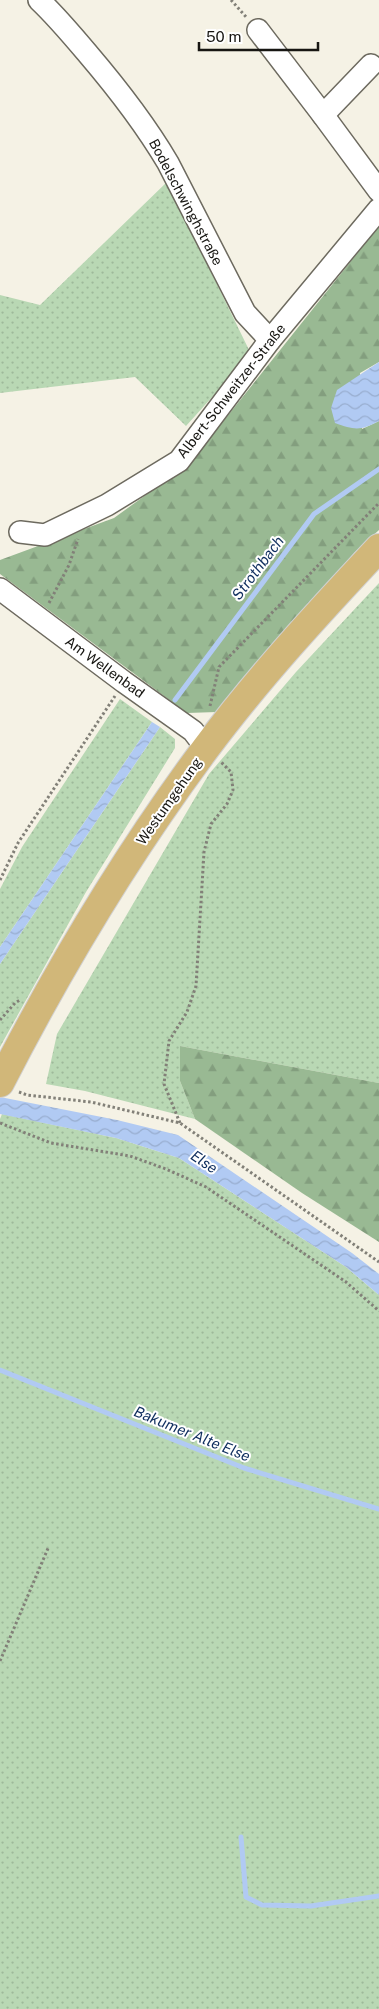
<svg xmlns="http://www.w3.org/2000/svg" width="379" height="2009" viewBox="0 0 379 2009" font-family="'Public Sans',sans-serif">
	<style>
		.grass { fill: url(#grass-dots) }
		.forest { fill: url(#forest-firs) }
		.water { fill: url(#water-waves) }
		.lines { fill: none; stroke-linecap: round; stroke-linejoin: round }
		.stream { stroke: #b1caf3; stroke-width: 5 }
		.minor-casing { stroke: #6d6a5f; stroke-width: 24 }
		.major-casing { stroke: #d1d0d0; stroke-width: 30 }
		.path { stroke: #828078; stroke-width: 3; stroke-dasharray: 2.5 2.5; stroke-linecap: butt }
		.minor { stroke: #fff; stroke-width: 21 }
		.major { stroke: #d1b779; stroke-width: 28 }
		.labels { text-anchor: middle; stroke-width: 4; stroke-linejoin: round; paint-order: stroke }
		.street-label { font-size: 14px; fill: #171612; stroke: #fff }
		.water-label { font-size: 15px; font-style: italic; fill: #0f2e5e; stroke: #fff }
	</style>
	<defs>
		<pattern id="grass-dots" width="8" height="8" patternUnits="userSpaceOnUse" patternTransform="scale(1.25)"><rect width="8" height="8" fill="#b9d8b4"/><path d="M2 2h.1M6 6h.1" fill="none" stroke="#9eb99a" stroke-width="1.8" stroke-linecap="round"/></pattern>
		<pattern id="forest-firs" width="22" height="20" patternUnits="userSpaceOnUse" patternTransform="scale(1.25)"><rect width="22" height="20" fill="#99b993"/><path d="M5 1l3.5 6h-7zM16 11l3.5 6h-7z" fill="#839e7e"/></pattern>
		<pattern id="water-waves" width="16" height="10" patternUnits="userSpaceOnUse" patternTransform="scale(1.25)"><rect width="16" height="10" fill="#b1caf3"/><path d="M0 5q4-4 8 0t8 0" fill="none" stroke="#98adcf"/></pattern>
	</defs>
	<rect width="100%" height="100%" fill="#f5f2e5"/>
	<g class="grass">
		<path d="M167,182l84,172 -65,72 -51,-49 -135,16v-98l40,10z"/>
		<path d="M379,583v500l-199,-37v35l15,38 -110,-28 -39,-7 11,-50 152,-260 87,-102z"/>
		<path d="M120,699l32,23 -152,225v-58l22,-42z"/>
		<path d="M160,727l15,12v9l-89,144 -86,155v-83z"/>
		<path d="M2,1114l114,24 63,20 167,109 33,28v714h-379v-890z"/>
	</g>
	<g class="forest">
		<path d="M379,226v136l-19,11 2,56 17,-8v109l-24,22 -138,160 -30,1 -187,-139v-14l114,-42 76,-55z"/>
		<path d="M180,1046l199,37v159l-77,-49 -107,-74 -15,-38z"/>
	</g>
	<g class="water">
		<path d="M379,362v59c-18,10 -25,9 -44,2l-4,-15 6,-18z"/>
		<path d="M152,722l8,5 -160,237v-17z"/>
		<path d="M0,1097l117,23 61,15 174,118 27,21v21l-33,-28 -167,-109 -63,-20 -116,-24z"/>
	</g>
	<g class="lines">
		<g class="stream">
			<path d="M175,700l139,-186 65,-45"/>
			<path d="M0,1370l244,98 135,41"/>
			<path d="M241,1837l5,60 16,8 49,1 68,-10"/>
		</g>
		<g class="minor-casing">
			<g id="minor">
				<path d="M39,0c18,17 33,35 49,54 29,34 57,70 80,109l77,150 25,27"/>
				<path d="M258,30l65,85 56,76"/>
				<path d="M323,115l48,-50"/>
				<path d="M20,532l25,3 62,-30 72,-44 91,-121 109,-131"/>
				<path d="M0,589l124,93 69,49 13,17"/>
			</g>
		</g>
		<g class="major-casing">
			<path id="major" d="M0,1083c60,-117 127,-229 206,-335 53,-71 113,-136 173,-200"/>
		</g>
		<g class="path">
			<path d="M231,0l16,18"/>
			<path d="M49,603l20,-38 9,-26"/>
			<path d="M210,706l9,-39 160,-164"/>
			<path d="M0,880l18,-37 97,-147"/>
			<path d="M0,1020l15,-17 5,-3"/>
			<path d="M19,1092l8,3 64,7 89,21 199,139"/>
			<path d="M0,1123l51,20 79,13 36,13 40,18 140,95 33,29"/>
			<path d="M180,1123l-16,-39 5,-43 18,-29 9,-26 8,-134 7,-28 16,-20 6,-14 -2,-18 -10,-10"/>
			<path d="M0,1661l49,-115"/>
		</g>
		<use href="#minor" class="minor"/>
		<use href="#major" class="major"/>
	</g>
	<g class="labels">
		<g class="street-label">
			<text transform="translate(186 202) rotate(62)" y="5">Bodelschwinghstraße</text>
			<text transform="translate(231 391) rotate(-52)" y="5">Albert-Schweitzer-Straße</text>
			<text transform="translate(105 667) rotate(36)" y="5">Am Wellenbad</text>
			<text transform="translate(169 801) rotate(-55)" y="5">Westumgehung</text>
		</g>
		<g class="water-label">
			<text transform="translate(258 568) rotate(-53)" y="5">Strothbach</text>
			<text transform="translate(204 1162) rotate(34)" y="5">Else</text>
			<text transform="translate(192 1434) rotate(22)" y="5">Bakumer Alte Else</text>
		</g>
	</g>
	<path d="M199 42v8h119v-8" fill="none" stroke="#171612" stroke-width="2.5"/>
	<text x="206" y="42" font-size="15" fill="#171612" stroke="#ffffff" stroke-width="4" paint-order="stroke">50 m</text>
</svg>
